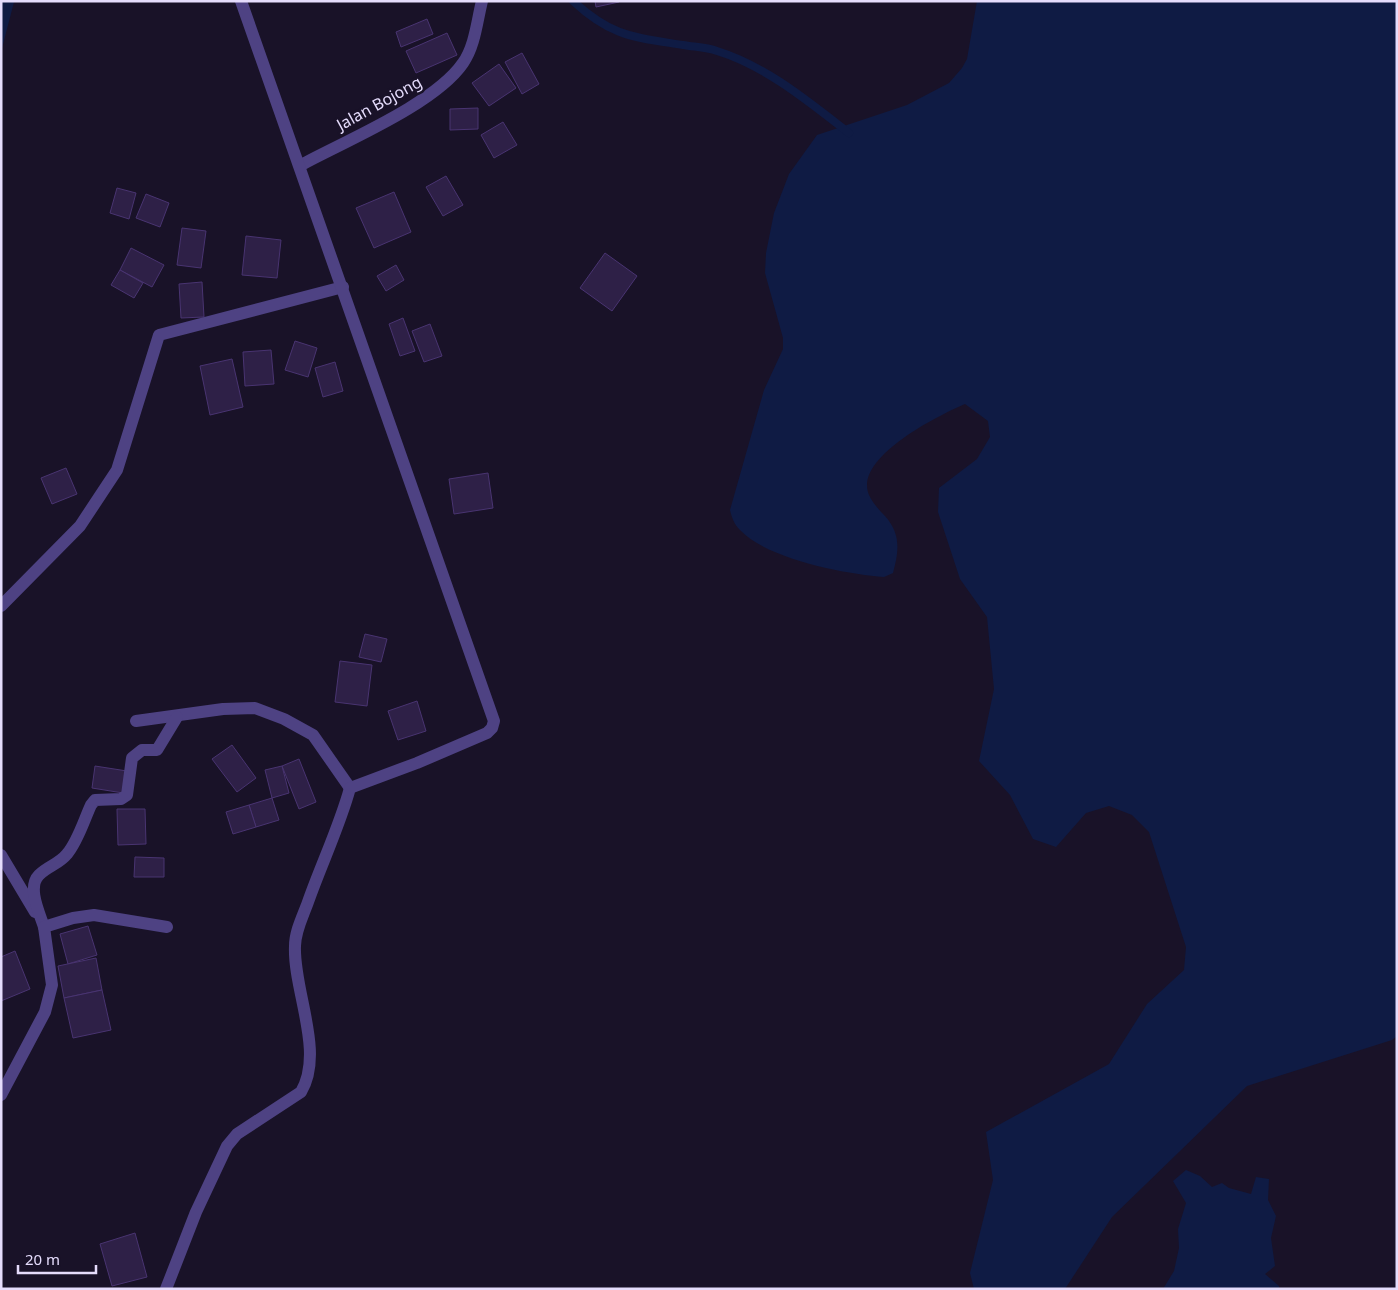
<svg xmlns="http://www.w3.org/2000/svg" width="1398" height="1290" viewBox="0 0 1398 1290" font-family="'Noto Sans',sans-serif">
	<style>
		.water { fill: #0f1b44 }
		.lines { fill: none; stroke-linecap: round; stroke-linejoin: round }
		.stream { stroke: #0f1b44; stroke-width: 8 }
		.building { fill: #2e2047; stroke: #493471 }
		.minor { stroke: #4e4283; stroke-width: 12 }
		.labels { text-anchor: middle; stroke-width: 5; stroke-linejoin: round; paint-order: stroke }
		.street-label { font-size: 16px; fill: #e5dcfc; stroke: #191228 }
	</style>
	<rect width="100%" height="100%" fill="#191228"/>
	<g class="water">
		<path d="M1,1l13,1 -13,50z"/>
		<path d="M977,1h420v1035l-5,4 -145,46 -135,131 -47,72h-91l-4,-16 23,-93 -7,-48 123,-68 38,-60 37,-34 2,-23 -37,-115 -17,-17 -23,-9 -23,7 -30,34 -23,-8 -23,-44 -31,-34 15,-72 -7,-72 -27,-38 -22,-67 1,-24 38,-29 13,-22 -2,-16 -23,-17c-26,11 -112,54 -96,91 3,7 10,15 16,21 16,18 14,35 8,57l-9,4c-38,-3 -117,-18 -144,-47 -6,-6 -8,-12 -10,-20l34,-120 19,-41v-11l-18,-65 1,-20 8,-40 15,-39 28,-39 90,-30 42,-22 13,-15 5,-9z"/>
		<path d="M1186,1170l14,6 12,11 10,-4 7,5 22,6 5,-17 13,2 -1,21 8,16 -5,22 4,28 -10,8 14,12v3h-116l11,-18 5,-23 -1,-19 8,-26 -13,-22z"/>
	</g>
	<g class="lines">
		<path class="stream" d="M573,1c39,36 60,36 110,44 11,2 23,2 34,6 49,15 92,51 132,82"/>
	</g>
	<g class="building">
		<path d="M595,1h24v1l-23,5z"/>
		<path d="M427,19l6,15 -32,13 -5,-15z"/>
		<path d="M447,33l10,22 -41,18 -10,-22z"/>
		<path d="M522,53l17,31 -17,10 -17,-32z"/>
		<path d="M499,64l17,24 -27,18 -17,-23z"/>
		<path d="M478,108v21l-28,1v-21z"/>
		<path d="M503,122l14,23 -23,13 -13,-23z"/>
		<path d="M446,176l17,29 -20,11 -17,-29z"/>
		<path d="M117,188l19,5 -7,26 -19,-6z"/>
		<path d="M394,192l17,40 -37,16 -18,-40z"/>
		<path d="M146,194l23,9 -9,24 -24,-9z"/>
		<path d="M182,228l24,3 -5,37 -24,-3z"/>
		<path d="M246,236l35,4 -4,38 -35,-3z"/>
		<path d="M131,248l33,17 -12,22 -32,-17z"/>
		<path d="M605,253l32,23 -25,35 -32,-23z"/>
		<path d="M396,265l8,15 -18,11 -9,-15z"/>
		<path d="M120,270l23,13 -9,15 -23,-13z"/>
		<path d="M202,282l2,35 -23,1 -2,-34z"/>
		<path d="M403,318l12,33 -15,5 -11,-32z"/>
		<path d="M430,324l12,32 -18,6 -12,-31z"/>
		<path d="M295,341l22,7 -9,29 -23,-7z"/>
		<path d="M271,350l3,34 -29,2 -2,-34z"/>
		<path d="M232,359l11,48 -33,8 -10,-49z"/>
		<path d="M335,362l8,29 -20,6 -8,-29z"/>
		<path d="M66,468l11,26 -25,10 -11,-26z"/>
		<path d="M488,473l5,35 -39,6 -5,-35z"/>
		<path d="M365,634l22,5 -6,23 -22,-5z"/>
		<path d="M340,661l32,4 -5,41 -32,-4z"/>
		<path d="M417,701l9,30 -28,9 -10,-29z"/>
		<path d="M232,745l24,33 -19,14 -25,-33z"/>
		<path d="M299,759l17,43 -17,7 -17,-43z"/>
		<path d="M95,766l32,5 -4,22 -31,-5z"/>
		<path d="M282,766l7,27 -17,5 -7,-28z"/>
		<path d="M272,798l7,22 -23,7 -7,-22z"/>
		<path d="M249,805l7,22 -23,7 -7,-22z"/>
		<path d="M117,809h28l1,35 -28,1z"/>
		<path d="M135,857l29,1v19h-30z"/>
		<path d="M88,926l9,29 -29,9 -8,-30z"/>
		<path d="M15,951l15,38 -29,12v-44z"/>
		<path d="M96,958l6,32 -38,8 -6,-32z"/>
		<path d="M102,990l9,40 -38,8 -9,-40z"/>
		<path d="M135,1233l12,44 -35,9 -12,-42z"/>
	</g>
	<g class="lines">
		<g class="minor">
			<path d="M301,165c44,-24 134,-61 162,-102 12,-17 14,-42 19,-62"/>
			<path d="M1,606l79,-80 37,-56 42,-135 184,-48"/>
			<path d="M136,721l87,-12 32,-1 29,11 29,16 37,53"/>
			<path d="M1,855l34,57"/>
			<path d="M44,927c-5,-15 -17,-40 -5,-52 9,-9 20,-11 28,-21 11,-13 17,-34 24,-49l4,-5 26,-1 6,-4 5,-37 10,-8h15l20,-33"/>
			<path d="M1,1095l44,-83 7,-27 -8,-58 29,-9 21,-3 73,12"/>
			<path d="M166,1289l30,-77 31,-66 10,-12 64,-42c24,-40 -8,-102 -6,-146 0,-15 8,-30 13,-44 13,-37 32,-77 42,-114l67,-25 70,-30 5,-5 2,-7 -253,-720"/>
		</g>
	</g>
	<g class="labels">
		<g class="street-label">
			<text transform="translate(379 103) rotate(-29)" y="6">Jalan Bojong</text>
		</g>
	</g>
	<rect width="1398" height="1290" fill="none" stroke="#e5dcfc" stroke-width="5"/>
	<path d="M18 1265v8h78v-8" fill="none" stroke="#e5dcfc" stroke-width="2.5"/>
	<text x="25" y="1265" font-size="15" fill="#e5dcfc" stroke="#191228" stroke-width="4" paint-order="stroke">20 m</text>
</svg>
